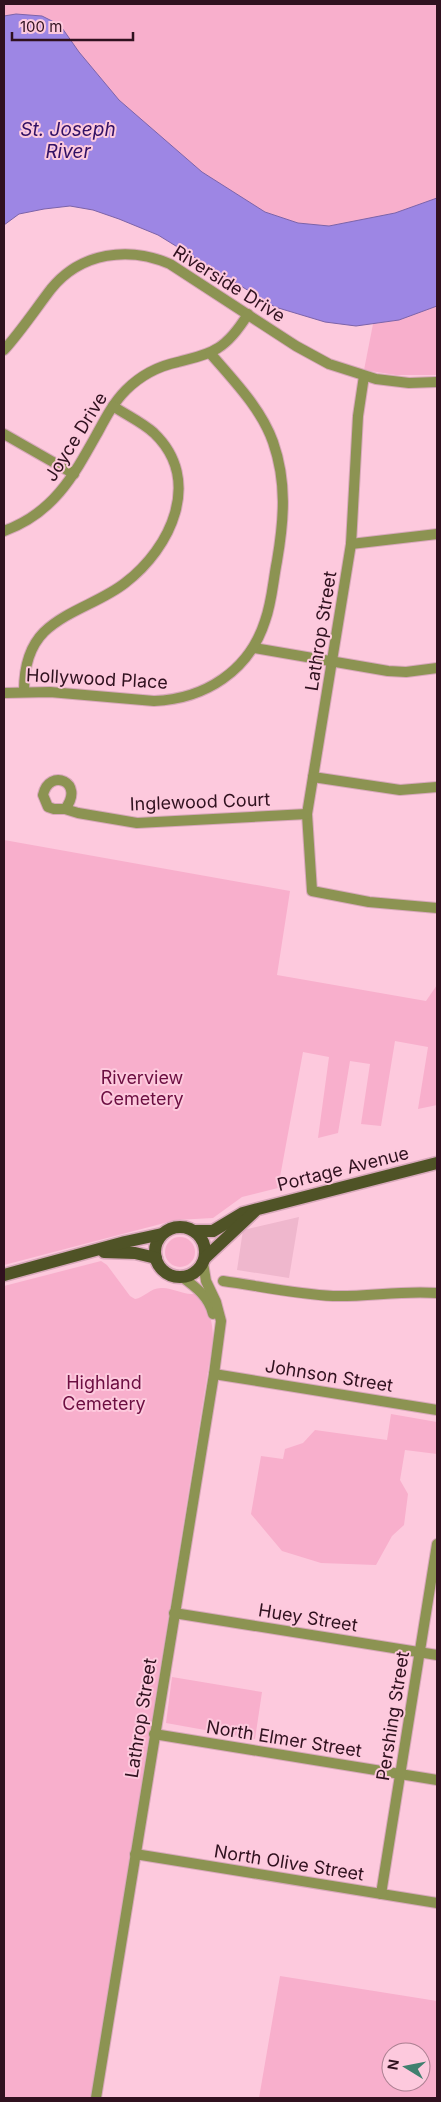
<svg xmlns="http://www.w3.org/2000/svg" width="441" height="2102" viewBox="0 0 441 2102" font-family="Inter,sans-serif">
	<style>
		.built { fill: #efb7cd }
		.green { fill: #f8afcc; fill-rule: evenodd }
		.water { fill: #9d86e4; stroke: #7c63a9 }
		.lines { fill: none; stroke-linecap: round; stroke-linejoin: round }
		.minor-casing { stroke: #d8a8bb; stroke-width: 12 }
		.major-casing { stroke: #d8a8bb; stroke-width: 15 }
		.minor { stroke: #8c9352; stroke-width: 10 }
		.major { stroke: #4f5326; stroke-width: 12 }
		.labels { text-anchor: middle; stroke-width: 4; stroke-linejoin: round; paint-order: stroke }
		.street-label { font-size: 18px; fill: #30111f; stroke: #fdc9dd }
		.park-label { font-size: 18px; fill: #6c0e41; stroke: #fdc9dd }
		.water-label { font-size: 19px; font-style: italic; fill: #321165; stroke: #fdc9dd }
	</style>
	<rect width="100%" height="100%" fill="#fdc9dd"/>
	<path class="built" d="M299,1217l-10,61 -52,-8 6,-40z"/>
	<g class="green">
		<path d="M4,4h433v194l-42,15 -66,13 -31,-3 -33,-11 -63,-40 -83,-72 -40,-48 -19,-27 -44,-11 -12,2z"/>
		<path d="M437,306v69h-41l-32,-5 9,-46 26,-4z"/>
		<path d="M4,840l286,51 -13,84 149,26 11,-16v120l-19,4 10,-62 -33,-6 -14,85 -20,-2 9,-60 -20,-3 -12,72 -20,5 11,-81 -26,-5 -25,136 -36,9 -29,21 -37,2 -172,45z"/>
		<circle cx="180" cy="1252" r="15"/>
		<path d="M101,1261l6,4 23,31 5,3c9,-1 15,-11 26,-11 12,-1 25,9 36,5 12,16 16,27 16,47l-122,758h-87v-812z"/>
		<path d="M391,1414l46,8v32l-32,-4 -5,30 8,14 -4,31 -12,11 -16,29 -55,-2 -39,-12 -31,-37 10,-58 22,3 2,-10 18,-6 12,-13 72,10z"/>
		<path d="M172,1677l90,15 -7,47 -89,-16z"/>
		<path d="M280,1976l157,25v97h-178zM391,2052h30v30h-30z"/>
	</g>
	<path class="water" d="M16,14l26,2 18,9 19,27 40,48 83,72 63,40 33,11 31,3 66,-13 42,-15v108l-38,14 -43,6 -31,-4 -50,-15 -117,-72 -39,-16 -26,-9 -23,-4 -26,3 -25,5 -15,11v-209z"/>
	<g class="lines">
		<g class="minor-casing">
			<g id="minor">
				<path d="M4,350c17,-19 31,-40 47,-61 30,-37 78,-43 119,-25l126,82 33,18 47,15 33,4 28,-1"/>
				<path d="M364,376l-6,40 -7,128 -44,270 5,77 57,11 68,6"/>
				<path d="M4,434l70,40"/>
				<path d="M4,531c50,-18 70,-56 94,-99 8,-15 16,-30 28,-42 14,-14 33,-24 52,-28 14,-4 28,-6 40,-14 13,-8 22,-21 30,-34"/>
				<path d="M351,544l86,-10"/>
				<path d="M254,648l134,23 18,1 31,-4"/>
				<path d="M24,691c0,-22 4,-43 20,-59 23,-22 57,-30 81,-49 46,-35 78,-103 29,-150 -12,-11 -28,-18 -41,-27"/>
				<path d="M4,693l46,-1 104,9c51,-2 95,-30 111,-80 7,-19 8,-40 12,-60 7,-41 10,-79 -4,-119 -12,-34 -40,-62 -63,-89"/>
				<path d="M313,777l87,13 37,-3"/>
				<path d="M65,809c21,-27 -16,-42 -22,-14l5,12 6,2h11l13,4 59,10 170,-9"/>
				<path d="M182,1277c14,10 27,20 31,37"/>
				<path d="M223,1281c36,5 73,13 110,15 35,1 69,-6 104,-3"/>
				<path d="M214,1374l223,36"/>
				<path d="M174,1613l263,42"/>
				<path d="M154,1734l283,46"/>
				<path d="M135,1854l302,49"/>
				<path d="M381,1894l56,-350"/>
				<path d="M96,2098l118,-724 7,-53 -5,-19 -10,-21 -3,-18"/>
			</g>
		</g>
		<g class="major-casing">
			<g id="major">
				<circle cx="180" cy="1252" r="25"/>
				<path d="M195,1231h18l30,-18 15,-4 179,-46"/>
				<path d="M104,1252l31,1 21,5"/>
				<path d="M205,1258l49,-46"/>
				<path d="M4,1275l121,-33 37,-8"/>
			</g>
		</g>
		<use href="#minor" class="minor"/>
		<use href="#major" class="major"/>
	</g>
	<g class="labels">
		<g class="street-label">
			<text transform="translate(229 284) rotate(32)" y="6">Riverside Drive</text>
			<text transform="translate(76 437) rotate(-58)" y="6">Joyce Drive</text>
			<text transform="translate(321 631) rotate(-81)" y="6">Lathrop Street</text>
			<text transform="translate(97 679) rotate(3)" y="6">Hollywood Place</text>
			<text transform="translate(200 802) rotate(-2)" y="6">Inglewood Court</text>
			<text transform="translate(343 1169) rotate(-14)" y="6">Portage Avenue</text>
			<text transform="translate(329 1376) rotate(9)" y="6">Johnson Street</text>
			<text transform="translate(308 1618) rotate(9)" y="6">Huey Street</text>
			<text transform="translate(393 1716) rotate(-81)" y="6">Pershing Street</text>
			<text transform="translate(141 1718) rotate(-81)" y="6">Lathrop Street</text>
			<text transform="translate(284 1739) rotate(9)" y="6">North Elmer Street</text>
			<text transform="translate(289 1863) rotate(9)" y="6">North Olive Street</text>
		</g>
		<g class="park-label">
			<text x="142" y="1084">Riverview<tspan x="142" dy="21">Cemetery</tspan></text>
			<text x="104" y="1389">Highland<tspan x="104" dy="21">Cemetery</tspan></text>
		</g>
		<g class="water-label">
			<text x="68" y="136">St. Joseph<tspan x="68" dy="22">River</tspan></text>
		</g>
	</g>
	<rect width="441" height="2102" fill="none" stroke="#30111f" stroke-width="10"/>
	<g transform="translate(406 2067) rotate(280)"><circle r="24" fill="#fdc9dd" stroke="#ab7f91"/>
	<path d="M0-4L9 19L0 12L-9 19Z" fill="#40806f"/>
	<text y="-8" font-size="14" font-weight="bold" text-anchor="middle" fill="#30111f">N</text>
	</g>
	<path d="M12 32v8h121v-8" fill="none" stroke="#30111f" stroke-width="2.5"/>
	<text x="20" y="32" font-size="15" fill="#30111f" stroke="#fdc9dd" stroke-width="4" paint-order="stroke">100 m</text>
</svg>
